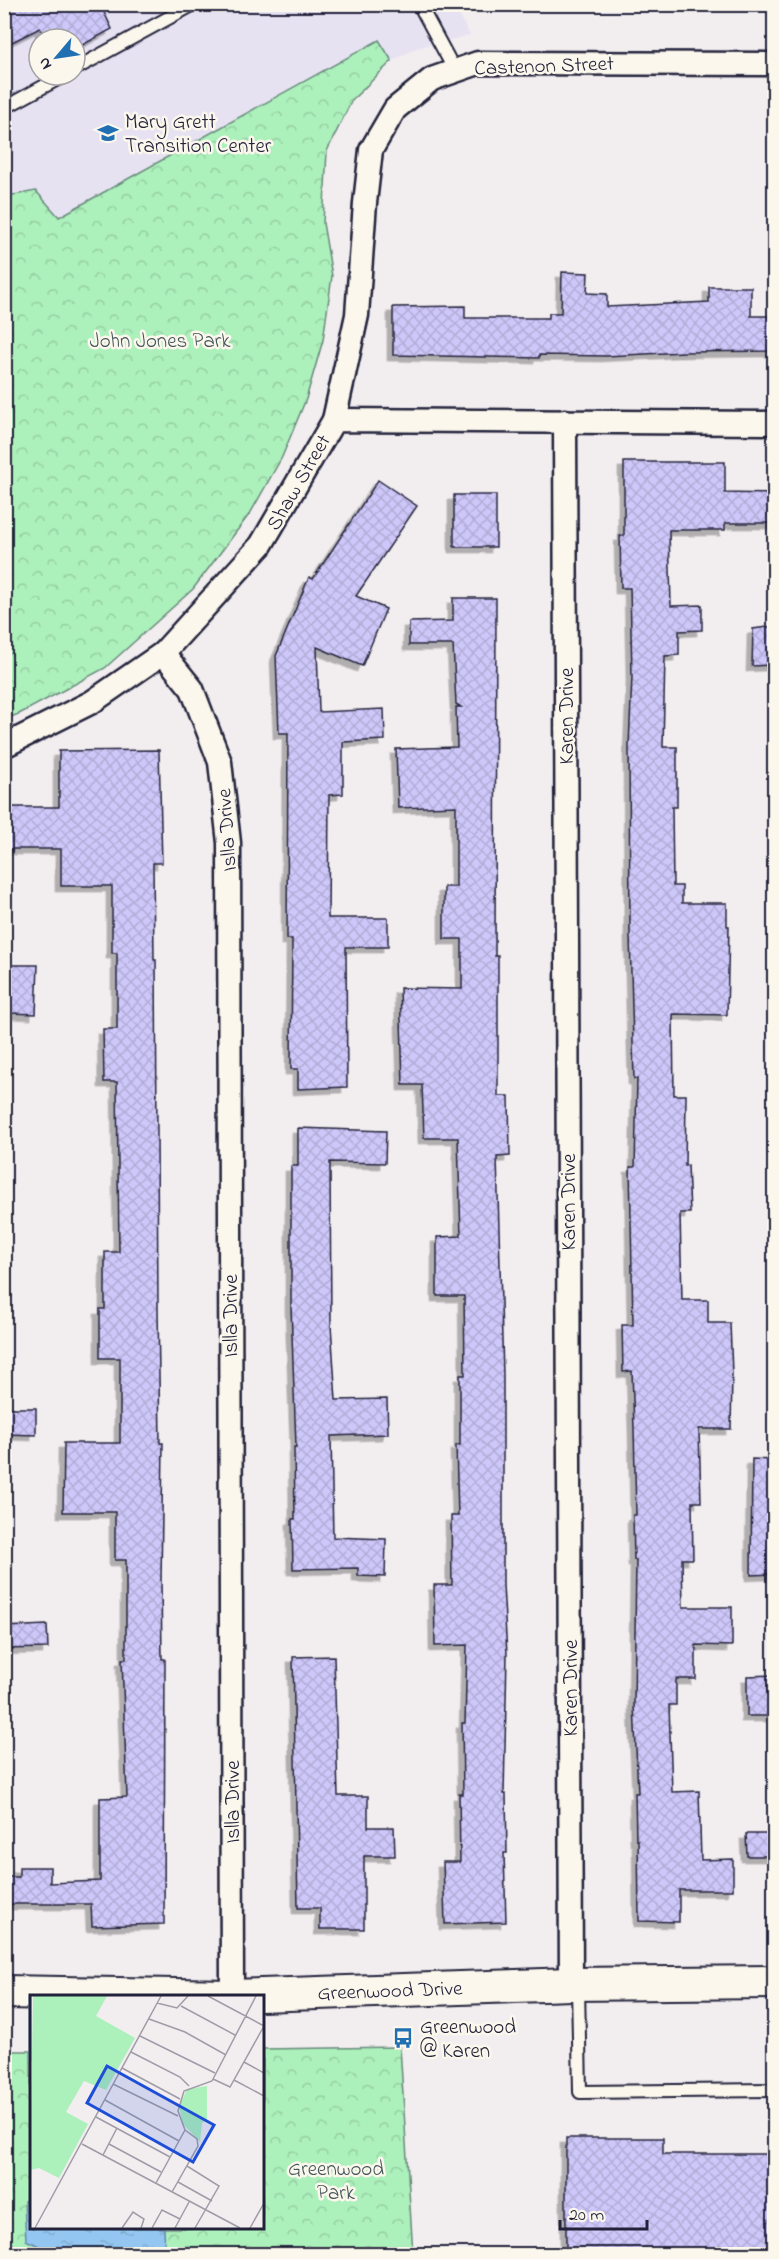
<svg xmlns="http://www.w3.org/2000/svg" width="779" height="2259" viewBox="0 0 779 2259" font-family="'Indie Flower',sans-serif">
	<style>
		.built { fill: #e7e2f2; fill-rule: evenodd }
		.park { fill: url(#park-crowns); stroke: #67897b; stroke-width: 1.5 }
		.water { fill: url(#water-ripples); stroke: #6685a8; stroke-width: 1.5 }
		.building { fill: url(#building-cross-hatch); stroke: #22223b; stroke-width: 1.5; filter: url(#shadow) }
		.lines { fill: none; stroke-linecap: round; stroke-linejoin: round }
		.service-casing { stroke: #22223b; stroke-width: 16 }
		.minor-casing { stroke: #22223b; stroke-width: 27 }
		.secondary-casing { stroke: #22223b; stroke-width: 36 }
		.service { stroke: #fbf7ec; stroke-width: 12 }
		.minor { stroke: #fbf7ec; stroke-width: 22 }
		.secondary { stroke: #fbf7ec; stroke-width: 32 }
		.labels { text-anchor: middle; stroke-width: 5; stroke-linejoin: round; paint-order: stroke }
		.street-label { font-size: 21px; fill: #22223b; stroke: #fbf7ec }
		.poi-label { font-size: 21px; fill: #22223b; stroke: #fbf7ec; text-anchor: start }
		.park-label { font-size: 21px; fill: #44565b; stroke: #fbf7ec }
		.inset-river { fill: none; stroke: #93c7f1; stroke-width: 3 }
		.inset-road { fill: none; stroke: #9f9ca7; stroke-width: 1.5 }
		.view { fill: #1d4ed8; fill-opacity: 0.15; stroke: #1d4ed8; stroke-width: 3 }
		.inset-edge { fill: none; stroke: #22223b; stroke-width: 3 }
	</style>
	<defs>
		<pattern id="park-crowns" width="20" height="18" patternUnits="userSpaceOnUse" patternTransform="scale(1.5)"><rect width="20" height="18" fill="#acf0bb"/><path d="M2 6a3 3 0 1 1 6 0M12 15a3 3 0 1 1 6 0" fill="none" stroke="#94cea2"/></pattern>
		<pattern id="water-ripples" width="26" height="14" patternUnits="userSpaceOnUse" patternTransform="scale(1.5)"><rect width="26" height="14" fill="#93c7f1"/><path d="M2 4q2-2 4 0t4 0M15 11q2-2 4 0t4 0" fill="none" stroke="#7eabd0"/></pattern>
		<pattern id="building-cross-hatch" width="8" height="8" patternUnits="userSpaceOnUse" patternTransform="scale(1.5)"><rect width="8" height="8" fill="#cec7f9"/><path d="M0 0l8 8M0 8l8-8" fill="none" stroke="#b1abd6"/></pattern>
		<filter id="shadow"><feDropShadow dx="-5.5" dy="5.5" stdDeviation="0" flood-color="#0004"/></filter>
	</defs>
	<rect width="100%" height="100%" fill="#f2edef"/>
	<filter id="ink" filterUnits="userSpaceOnUse"><feTurbulence type="fractalNoise" baseFrequency=".0167" numOctaves="2"/><feDisplacementMap in="SourceGraphic" scale="12" xChannelSelector="R" yChannelSelector="G"/><feConvolveMatrix kernelMatrix="1 2 1 2 8 2 1 2 1" color-interpolation-filters="sRGB"/></filter>
	<g filter="url(#ink)">
		<path class="built" d="M5,5h448l17,30 -54,13 -24,13 -14,-21 -319,177 -23,-26 -22,4 -9,-4zM39,39h36v36h-36z"/>
		<g class="park">
			<path d="M379,40l13,21 -40,39 -25,51 -4,72 9,53 -9,64 -17,59 -24,58 -31,55 -58,77 -88,79 -86,46 -14,5v-528l9,4 22,-4 23,26z"/>
			<path d="M400,2047l13,207h-408l-1,-203h27l1,177h230l1,-179z"/>
		</g>
		<path class="water" d="M31,2197l1,31h132l1,26h-109l-30,-14 -2,-39z"/>
		<g class="building">
			<path d="M4,4h96l12,25 -37,20v-10h-29l-6,-11 -36,18z"/>
			<path d="M562,272l26,1 -1,20 20,1v13l102,-5v-15h42v29h23v35l-90,1 -78,4 -67,-1v3l-146,-3v-48l72,-1v12h84v-5h12z"/>
			<path d="M624,462h101v31l49,1v29h-49v7h-56l2,76 31,-1v25l-23,1v24l-14,1 -2,91h14v60h-5l1,79h9v17h45v23h2l-2,89 -54,-1 1,81h12l-1,71 3,-1 2,48h-10l2,87h26v23h22l2,51 -1,55h-32l2,73h-9l1,57h-11l1,48h49v39l-36,-1v34h-20v26h-7l3,87 27,-1 2,69 32,-1v31h-54v32l-40,-1 -1,-81h-2l-1,-47h3l-4,-88 2,-145h-2l-1,-45h3l-2,-86 -2,-58 -9,1 -1,-47h11l-3,-158h5l2,-88h-3l-4,-143 -1,-190 3,-70 -2,-88h-9l-1,-52h4z"/>
			<path d="M378,480l39,26 -61,90 30,13 -24,57 -45,-19 2,65 65,-3 1,31 -42,2v52l-14,1 -1,123h60v29h-42l1,140 -49,2v-20h-7l1,-130h-5l1,-206h-9l-3,-77 33,-79 4,2z"/>
			<rect x="454" y="495" width="42" height="52"/>
			<path d="M453,598h43l-1,358h3v140h11l1,60 -13,1 6,218v210l4,69 -3,140h2l1,59h-3l2,69 -61,2 -2,-62h17l-1,-68h4l-1,-71h3l2,-78 -32,1 -1,-61h18l-1,-69h7l-2,-71h4v-70h5l-1,-79h-27v-59l24,-1 -3,-98h-34l-2,-53h-19l-3,-97 62,1v-50h-18v-52h12v-81l-58,2 -2,-59 61,-2 -1,-40h5l-5,-3 -3,-59h-44v-23l44,-1z"/>
			<path d="M774,626v39l-22,1 1,-37z"/>
			<path d="M159,750l3,113h-9l1,97h2l2,349 2,134h3l-2,138 1,78h3l-1,265 -72,2 -1,-22h-87v-27h15v-10h31v16l50,-2v-83l27,-1 -5,-138h4v-99h-11v-48h-52l1,-69h56v-85h-20v-49h5v-57h14l-2,-170h-13l-1,-53h14v-76h-5v-67h-51v-37h-57v-42h55v-56z"/>
			<path d="M4,965h34l-2,49 -27,-1v-25h-5z"/>
			<path d="M298,1128l88,3 -1,32 -55,-1 1,163 5,75 51,-1 1,35 -57,2 2,101 53,2 -1,38 -27,-1v-8l-65,1 -1,-50h3l-1,-72h2l-5,-140v-141h7z"/>
			<path d="M4,1408h32v27l-32,-1z"/>
			<path d="M752,1459l22,1v114l-23,1z"/>
			<path d="M47,1625l1,23 -44,1v-22z"/>
			<path d="M334,1656l4,140h30v31h26l1,29h-31v73h-44v-21h-22l-5,-251z"/>
			<path d="M774,1675v41h-27v-40z"/>
			<path d="M746,1834h28v22h-27z"/>
			<path d="M566,2138h97v16h111v100h-208z"/>
		</g>
		<g class="lines">
			<g class="service-casing">
				<g id="service">
					<path d="M419,4l36,67"/>
					<path d="M75,69l119,-65"/>
					<path d="M4,108l61,-33"/>
					<path d="M578,1986l2,106 194,-2"/>
				</g>
			</g>
			<g class="minor-casing">
				<g id="minor">
					<path d="M334,420l23,-105 8,-112 6,-53 24,-41 37,-30 46,-16 296,1"/>
					<path d="M565,421l6,1563"/>
					<path d="M163,653l29,36 28,73 9,81 3,1153"/>
					<path d="M4,746l88,-44 71,-49 98,-108 73,-125 440,3"/>
				</g>
			</g>
			<g class="secondary-casing">
				<path id="secondary" d="M4,1992l228,4 339,-12 203,-2"/>
			</g>
			<use href="#service" class="service"/>
			<use href="#minor" class="minor"/>
			<use href="#secondary" class="secondary"/>
		</g>
	</g>
	<defs>
		<g id="school-bare" transform="scale(1.62)"><path d="M0-5L7-2L0 1L-7-2ZM-4 1L0 2.5L4 1V4Q0 6-4 4Z" fill="#1f6fb2" stroke="#fbf7ec" stroke-width="2.5" paint-order="stroke"/></g>
		<g id="bus-bare" transform="scale(1.62)"><path d="M-5-6H5V4H4V6H2V4H-2V6H-4V4H-5ZM-3.5-4V0h7V-4ZM-3.5 1.2v1.5H-2V1.2ZM2 1.2v1.5H3.5V1.2Z" fill="#1f6fb2" stroke="#fbf7ec" stroke-width="2.5" paint-order="stroke"/></g>
	</defs>
	<g fill-rule="evenodd">
		<use href="#school-bare" x="108" y="133"/>
		<use href="#bus-bare" x="403" y="2038"/>
	</g>
	<g class="labels">
		<g class="street-label">
			<text transform="translate(544 65) rotate(-2)" y="7">Castenon Street</text>
			<text transform="translate(298 482) rotate(-60)" y="7">Shaw Street</text>
			<text transform="translate(566 716) rotate(-90)" y="7">Karen Drive</text>
			<text transform="translate(226 830) rotate(-94)" y="7">Islla Drive</text>
			<text transform="translate(568 1202) rotate(-90)" y="7">Karen Drive</text>
			<text transform="translate(230 1316) rotate(-90)" y="7">Islla Drive</text>
			<text transform="translate(570 1688) rotate(-90)" y="7">Karen Drive</text>
			<text transform="translate(232 1802) rotate(-90)" y="7">Islla Drive</text>
			<text transform="translate(390 1990) rotate(-2)" y="7">Greenwood Drive</text>
		</g>
		<g class="poi-label">
			<text x="125" y="128">Mary Grett<tspan x="125" dy="24">Transition Center</tspan></text>
			<text x="420" y="2033">Greenwood<tspan x="420" dy="24">@ Karen</tspan></text>
		</g>
		<g class="park-label">
			<text x="160" y="347">John Jones Park</text>
			<text x="336" y="2175">Greenwood<tspan x="336" dy="24">Park</tspan></text>
		</g>
	</g>
	<g transform="translate(30 1995)">
		<rect width="234" height="234" fill="#f2edef"/>
		<path d="M3,1h74l-11,20 39,22 -29,52 -22,-9 -18,31 22,12 -29,54 -20,-10 -9,2zM177,91v33l-5,4 -2,19 -17,-18 -4,-17 8,-18z" fill="#acf0bb"/>
		<path d="M0,120l12,6 4,10 -16,5zM18,139l3,10 -11,17 -8,2 -2,-23z" fill="#acf0bb"/>
		<path class="inset-river" d="M0,66v-65"/>
		<path class="inset-road" d="M178,1l56,30M127,8l20,5 11,-12M151,11l54,29M119,24l36,13 41,23M110,41l75,37M101,57l49,25 9,9M214,67l20,11M92,73l58,31M183,84l17,8 34,-61M204,85l30,16M83,89l65,32M75,105l74,41M66,122l74,40M52,149l158,84M79,149l52,28M73,160l14,-27M157,171l32,20 -24,42M148,187l34,19M126,188l29,-53 -7,-19 6,-20 28,-10 44,-85M142,197l26,-46 -1,-7 -12,-9M5,233l126,-232M92,233l11,-16 11,7 -3,9M122,233l10,-18 18,9M145,233l14,-26M220,233l14,-25"/>
		<path class="view" d="M77,71l107,59 -21,37 -106,-59z"/>
		<rect width="234" height="234" class="inset-edge"/>
	</g>
	<rect width="779" height="2259" fill="none" stroke="#fbf7ec" stroke-width="24"/>
	<rect x="12" y="12" width="755" height="2235" fill="none" stroke="#22223b" stroke-width="2" filter="url(#ink)"/>
	<g transform="translate(57 57) rotate(241)"><circle r="28" fill="#fbf7ec" stroke="#a4a2a5" stroke-width="1.5"/>
	<path d="M0-4.5L10 22L0 15L-10 22Z" fill="#1f6fb2"/>
	<text y="-9" font-size="16" font-weight="bold" text-anchor="middle" fill="#22223b">N</text>
	</g>
	<path d="M560 2220v9h87v-9" fill="none" stroke="#22223b" stroke-width="3"/>
	<text x="569" y="2220" font-size="18" fill="#22223b" stroke="#fbf7ec" stroke-width="4.5" paint-order="stroke">20 m</text>
</svg>
